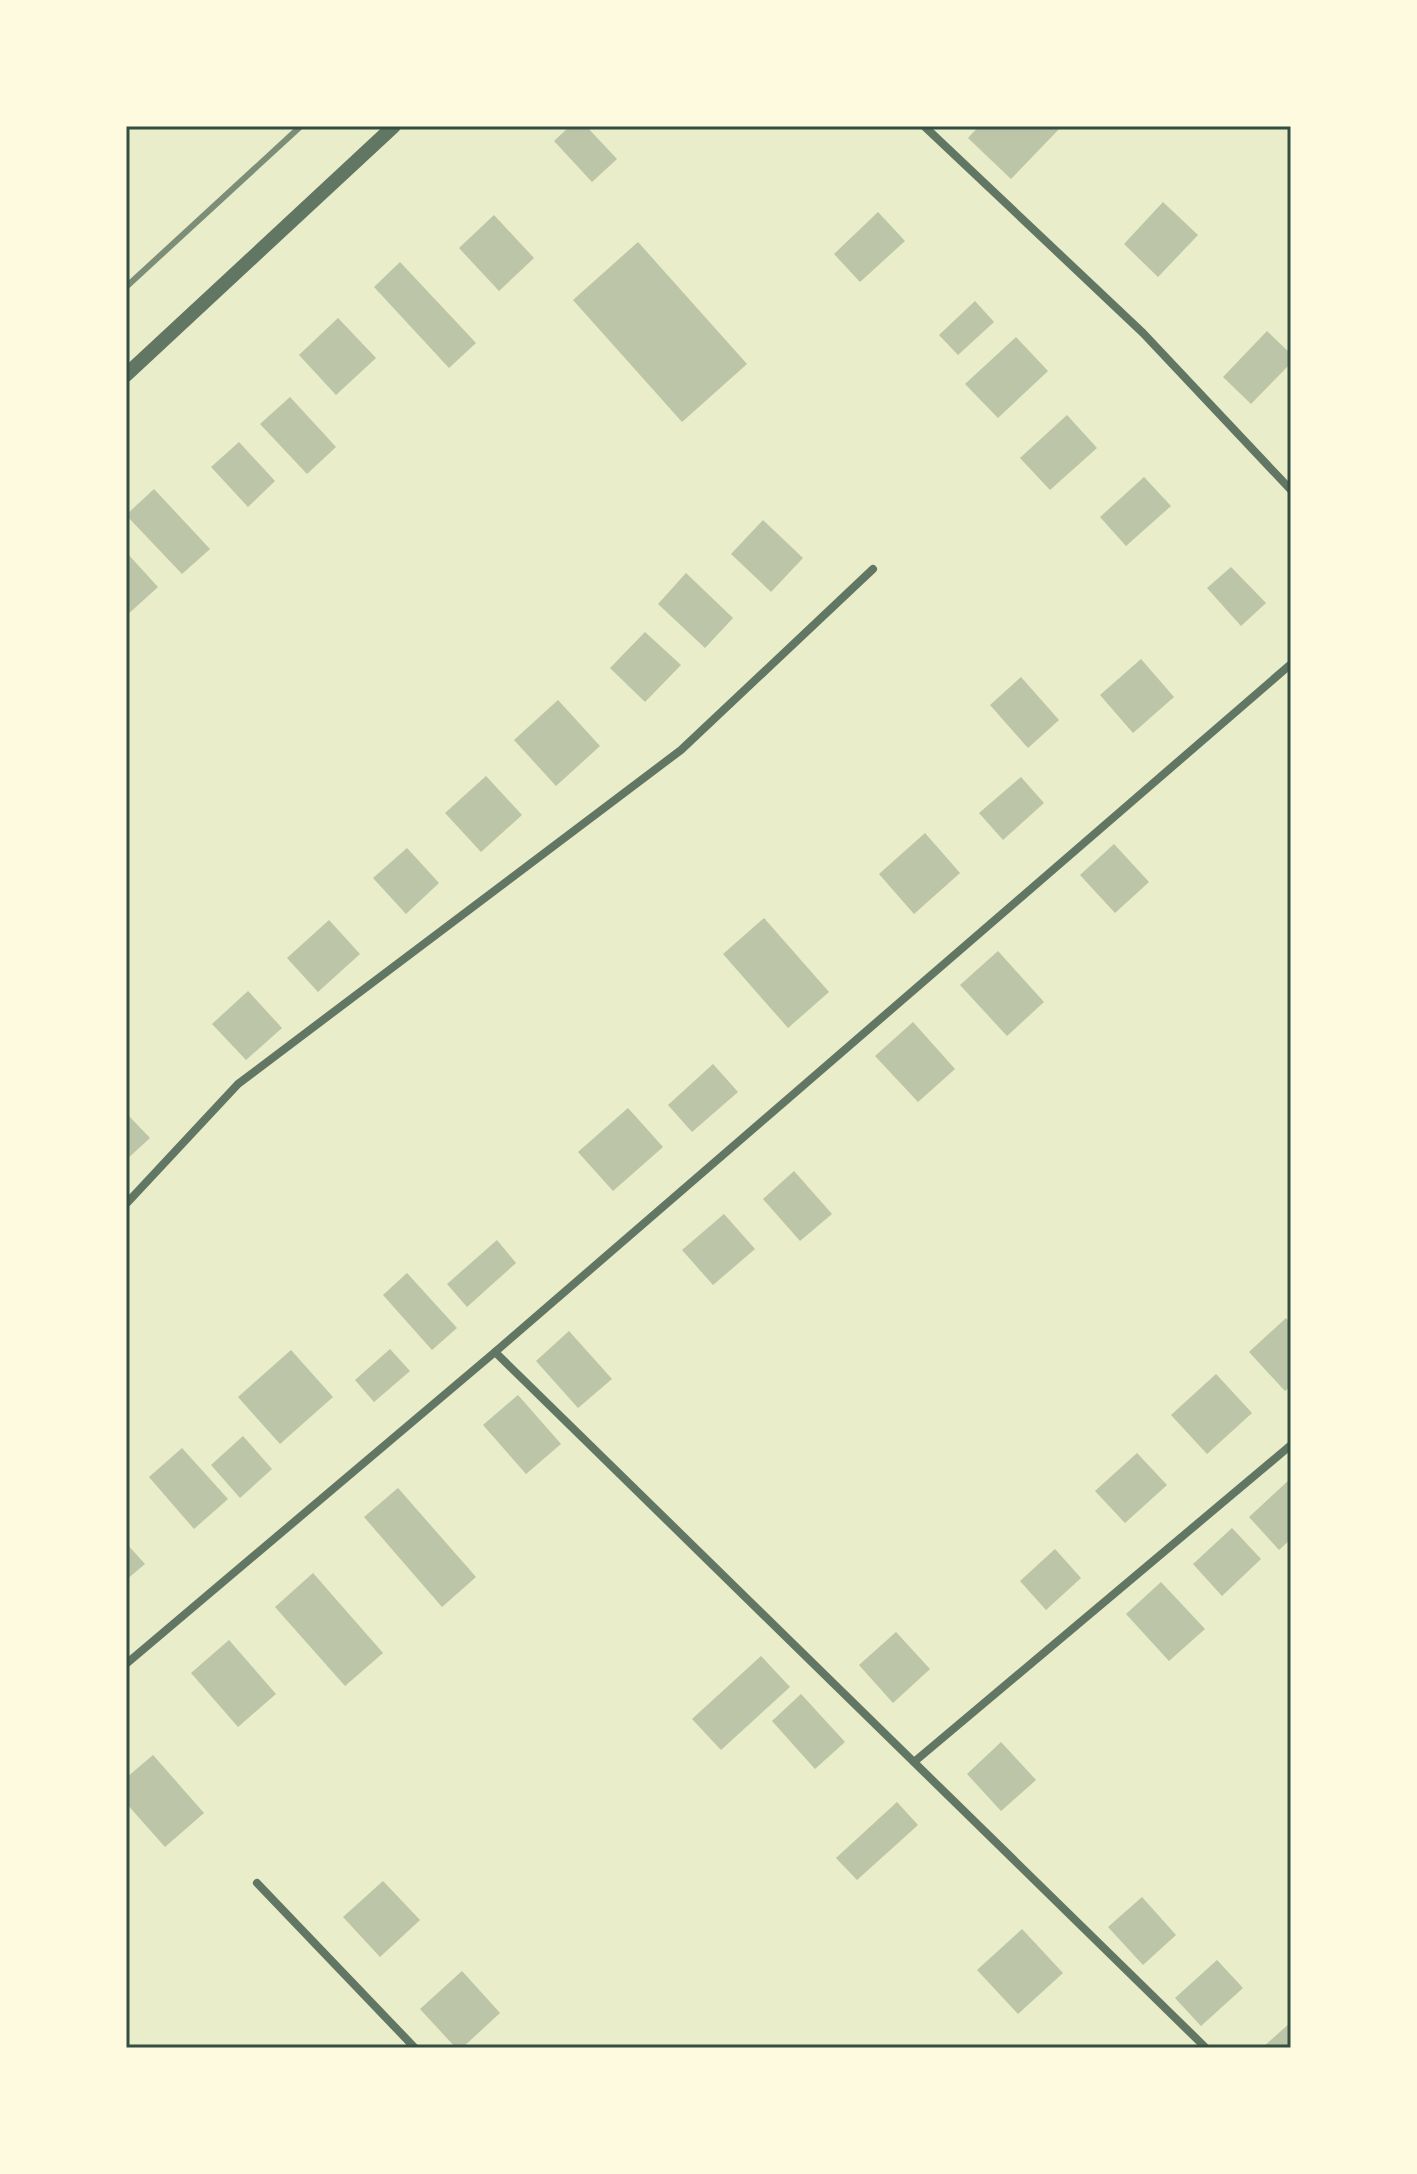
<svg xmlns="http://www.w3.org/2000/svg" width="1417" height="2174" viewBox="0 0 1417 2174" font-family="'PT Sans Narrow',sans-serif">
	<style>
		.building { fill: #bcc5a7 }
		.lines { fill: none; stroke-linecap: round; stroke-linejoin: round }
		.minor { stroke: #617663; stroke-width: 8 }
		.tertiary { stroke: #617663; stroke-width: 14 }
		.rail { stroke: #7c8e77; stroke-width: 6 }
		.neatline { fill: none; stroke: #344e41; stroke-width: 3 }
	</style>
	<rect width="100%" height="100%" fill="#e9edc9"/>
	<g class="building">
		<path d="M570,126h16l31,33 -25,23 -38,-41z"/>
		<path d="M979,126h83l-51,53 -43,-41z"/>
		<path d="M1163,202l35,33 -40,42 -34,-33z"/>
		<path d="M878,212l27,29 -45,41 -26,-28z"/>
		<path d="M494,215l40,43 -35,33 -40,-43z"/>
		<path d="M638,242l109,122 -65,58 -109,-122z"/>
		<path d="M400,262l76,81 -27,25 -75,-81z"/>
		<path d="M975,301l19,21 -36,33 -19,-20z"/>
		<path d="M338,318l38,40 -40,37 -37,-40z"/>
		<path d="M1267,331l24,23v9l-40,41 -28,-27z"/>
		<path d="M1016,337l32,34 -50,47 -33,-34z"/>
		<path d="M290,397l46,50 -29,27 -47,-50z"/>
		<path d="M1067,415l30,33 -47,42 -30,-32z"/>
		<path d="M239,442l36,39 -27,26 -37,-40z"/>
		<path d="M1144,477l27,29 -45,40 -26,-29z"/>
		<path d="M154,489l56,60 -28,25 -56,-59z"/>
		<path d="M763,520l40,38 -32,34 -40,-38z"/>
		<path d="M126,552l32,35 -32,29z"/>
		<path d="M1231,567l35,36 -25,23 -34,-38z"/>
		<path d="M686,573l47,45 -28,30 -47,-44z"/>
		<path d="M645,632l36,33 -36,37 -35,-34z"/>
		<path d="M1141,659l33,38 -41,36 -33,-38z"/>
		<path d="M1021,677l38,43 -31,28 -38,-43z"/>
		<path d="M558,700l42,46 -44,40 -42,-46z"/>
		<path d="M486,776l36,39 -41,37 -36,-39z"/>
		<path d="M1021,777l23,26 -41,37 -24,-27z"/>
		<path d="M925,833l35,40 -46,41 -35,-40z"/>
		<path d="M1114,844l35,38 -34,31 -35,-38z"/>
		<path d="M407,848l32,35 -33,31 -33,-36z"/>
		<path d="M764,918l65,74 -41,36 -65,-74z"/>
		<path d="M329,920l31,34 -42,38 -31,-34z"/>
		<path d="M998,951l46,51 -37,34 -47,-51z"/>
		<path d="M248,991l34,37 -36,32 -34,-36z"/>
		<path d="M913,1022l42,47 -37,33 -43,-46z"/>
		<path d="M713,1064l25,28 -46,40 -24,-27z"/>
		<path d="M628,1108l35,39 -50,44 -35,-39z"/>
		<path d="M126,1113l24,25 -24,22z"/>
		<path d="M794,1171l38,43 -32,27 -37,-42z"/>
		<path d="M724,1214l31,35 -42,36 -31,-35z"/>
		<path d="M497,1240l19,23 -49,44 -20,-23z"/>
		<path d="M407,1273l50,55 -25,22 -49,-55z"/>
		<path d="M1286,1318l5,6v62l-6,5 -36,-39z"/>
		<path d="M569,1331l43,48 -34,29 -42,-47z"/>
		<path d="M390,1349l20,22 -36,31 -19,-22z"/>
		<path d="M291,1350l42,47 -53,47 -42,-47z"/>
		<path d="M1216,1374l36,39 -45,41 -36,-39z"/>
		<path d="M518,1395l43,49 -35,30 -43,-49z"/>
		<path d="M243,1436l29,33 -32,29 -29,-33z"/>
		<path d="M182,1448l46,51 -34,30 -45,-52z"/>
		<path d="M1137,1453l30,32 -42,38 -30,-32z"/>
		<path d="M1289,1480l2,1v58l-12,11 -30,-33z"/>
		<path d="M398,1488l78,89 -34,30 -78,-90z"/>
		<path d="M1232,1528l29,31 -39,37 -29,-32z"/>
		<path d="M126,1543l19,21 -19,16z"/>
		<path d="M1055,1549l26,29 -35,32 -26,-29z"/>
		<path d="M313,1573l70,80 -38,33 -70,-79z"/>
		<path d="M1161,1582l44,47 -36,32 -43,-47z"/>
		<path d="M896,1632l34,37 -37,34 -34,-38z"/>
		<path d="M229,1640l47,54 -38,33 -47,-54z"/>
		<path d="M761,1656l29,31 -69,63 -29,-31z"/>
		<path d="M801,1694l44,48 -30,27 -43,-48z"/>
		<path d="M1001,1742l35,38 -35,31 -34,-37z"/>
		<path d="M153,1755l51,58 -39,34 -39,-44v-25z"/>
		<path d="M897,1802l21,23 -61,55 -21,-22z"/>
		<path d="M383,1881l37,39 -40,37 -37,-40z"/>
		<path d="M1142,1897l34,38 -33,30 -35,-38z"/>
		<path d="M1022,1929l41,44 -45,41 -41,-44z"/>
		<path d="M1217,1960l26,28 -42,38 -26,-28z"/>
		<path d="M462,1971l38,42 -38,35h-6l-36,-39z"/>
		<path d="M1291,2022v26h-29z"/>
	</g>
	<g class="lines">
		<g class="minor">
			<path d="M924,126l219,207 148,157"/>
			<path d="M126,1204l112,-120 443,-334 192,-181"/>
			<path d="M495,1352l711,696"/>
			<path d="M126,1664l369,-312 796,-688"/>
			<path d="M914,1762l377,-317"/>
			<path d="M257,1883l158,165"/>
		</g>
		<path class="tertiary" d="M126,375l268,-249"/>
		<path class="rail" d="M126,287l175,-161"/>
	</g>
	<rect width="1417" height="2174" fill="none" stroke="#fefae0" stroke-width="256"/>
	<rect x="128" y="128" width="1161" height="1918" class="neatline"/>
</svg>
